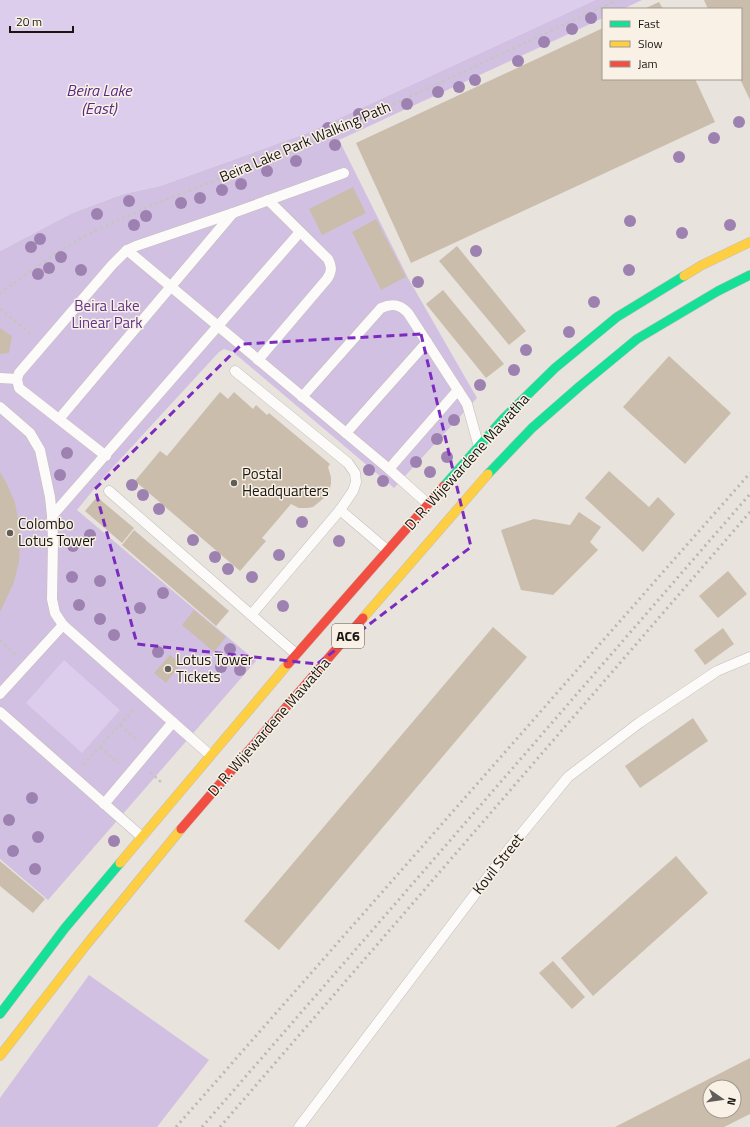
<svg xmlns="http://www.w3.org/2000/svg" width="750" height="1127" viewBox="0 0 750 1127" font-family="'Titillium Web',sans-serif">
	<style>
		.green { fill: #d2c0e2 }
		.water { fill: #dccded }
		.building { fill: #cabdac; fill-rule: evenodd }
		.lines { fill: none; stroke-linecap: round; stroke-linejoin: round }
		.lane-casing { stroke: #c2beba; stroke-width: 11 }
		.fast-casing { stroke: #c2beba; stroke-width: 10 }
		.slow-casing { stroke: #c2beba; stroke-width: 10 }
		.jam-casing { stroke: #c2beba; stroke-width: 10 }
		.path { stroke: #c6c5c3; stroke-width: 2.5; stroke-dasharray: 3 3; stroke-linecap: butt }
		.lane { stroke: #fcfbfa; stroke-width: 10 }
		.fast { stroke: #16e098; stroke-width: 9 }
		.slow { stroke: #ffcf43; stroke-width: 9 }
		.jam { stroke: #f24e42; stroke-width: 9 }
		.rail { stroke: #b9b8b6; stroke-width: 3; stroke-dasharray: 2 4; stroke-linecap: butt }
		.tree { fill: #9d82b1 }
		.marked { fill: none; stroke: #7b2cbf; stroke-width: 3; stroke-dasharray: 8 5; stroke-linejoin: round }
		.poi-dot { fill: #615e59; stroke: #f9f1e6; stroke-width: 1.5 }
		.labels { text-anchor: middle; stroke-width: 3; stroke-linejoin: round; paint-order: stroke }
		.shield { fill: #f9f1e6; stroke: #5c5852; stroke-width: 1 }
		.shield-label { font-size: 14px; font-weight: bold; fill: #181612 }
		.street-label { font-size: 15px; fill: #181612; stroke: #f9f1e6 }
		.park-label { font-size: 15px; fill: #60338d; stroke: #f9f1e6 }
		.poi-label { font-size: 15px; fill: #181612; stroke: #f9f1e6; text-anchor: start }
		.water-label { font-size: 16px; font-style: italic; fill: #572983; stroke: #f9f1e6 }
	</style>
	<rect width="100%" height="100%" fill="#e8e3dd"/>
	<g class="green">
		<path d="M595,0h47l-19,9h-20v9l-264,122 69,138 69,120 -83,90 -161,-136 -9,-3 -5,3 -116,126 -26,32 179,151 -208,239 -48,-41v-608l72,-38 51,-19 37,-8 147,-53z"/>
		<path d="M89,975l120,85 -52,67h-157v-29z"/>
	</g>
	<g class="water">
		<path d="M0,0h595l-288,133 -147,53 -37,8 -51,19 -72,38z"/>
		<path d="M64,660l56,50 -38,43 -56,-50z"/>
	</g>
	<g class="building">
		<path d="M704,0h46v100l-10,-21 1,-70h-33z"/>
		<path d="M659,2l4,7h-19z"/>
		<path d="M603,28v51h92l20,43 -304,141 -55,-120z"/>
		<path d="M353,187l13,26 -44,22 -13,-26z"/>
		<path d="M376,219l30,58 -25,13 -29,-58z"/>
		<path d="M457,246l69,85 -17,14 -70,-84z"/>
		<path d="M443,290l61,74 -18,14 -60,-74z"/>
		<path d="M0,328l12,8 -3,17 -9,1z"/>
		<path d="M669,356l62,57 -46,51 -62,-57z"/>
		<path d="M220,392l8,7 6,-7 19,17 3,-4 11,10 2,-2 61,51 -2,3 3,10v7l-3,9 -4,5 -11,9 -6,1h-8l-8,-4 -29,34 4,3 -26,30 -105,-90 25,-30 7,5z"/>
		<path d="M609,471l40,36 9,-10 17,17 -32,38 -58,-54z"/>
		<path d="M0,472l7,12 8,19 4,20 1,20 -1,19 -5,20 -14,30z"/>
		<path d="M97,497l37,31 -12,15 -37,-32z"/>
		<path d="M579,512l22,15 -11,15 8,8 -45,45 -32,-5 -20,-60 33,-11 36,6z"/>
		<path d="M134,530l95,81 -13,15 -94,-81z"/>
		<path d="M728,571l19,23 -29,24 -19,-22z"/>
		<path d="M194,610l32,27 -12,15 -32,-27z"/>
		<path d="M493,627l34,30 -248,293 -35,-29z"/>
		<path d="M723,628l11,16 -29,21 -11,-15z"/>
		<path d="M170,655l11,9 -15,19 -12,-10z"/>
		<path d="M693,718l15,23 -68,47 -15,-22z"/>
		<path d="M676,856l32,37 -115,103 -32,-38z"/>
		<path d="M0,861l45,38 -12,14 -33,-27z"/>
		<path d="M553,961l32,36 -13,12 -33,-36z"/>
		<path d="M750,1058v56l-26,13h-109zM710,1087h24v24h-24z"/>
	</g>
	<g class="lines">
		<g class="lane-casing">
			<g id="lane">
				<path d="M127,250l262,219 39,35"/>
				<path d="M258,360l69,-81c5,-7 5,-12 1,-20l-60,-59"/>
				<path d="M235,371l113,92 7,10 1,9 -3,9 -13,19 -89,105"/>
				<path d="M0,378l17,1"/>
				<path d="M302,397l79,-89c11,-5 19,-4 27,5l59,91 12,43"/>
				<path d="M0,407l30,26 10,17 10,47 2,19 1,25 -1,58 3,14 8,12 147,130"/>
				<path d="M59,419l174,-206"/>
				<path d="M346,433l81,-91"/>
				<path d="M106,456l-87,-68 -2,-9 2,-6 93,-108 15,-15 9,-4 97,-33 111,-40"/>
				<path d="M389,469l69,-79"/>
				<path d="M109,491l187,163"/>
				<path d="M340,510l47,40"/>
				<path d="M52,516l248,-284"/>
				<path d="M0,694l63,-69"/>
				<path d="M0,712l142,125"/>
				<path d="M104,804l69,-82"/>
				<path d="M299,1127l210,-278 59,-72 71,-54 78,-52 33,-14"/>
			</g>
		</g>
		<g class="fast-casing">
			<g id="fast">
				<path d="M488,474l44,-46 48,-42 57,-47 81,-48 32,-16"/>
				<path d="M444,486l59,-67 52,-51 62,-51 67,-41"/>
				<path d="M0,1014l65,-86 55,-65"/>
			</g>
		</g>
		<g class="slow-casing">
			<g id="slow">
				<path d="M684,276l18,-11 48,-23"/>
				<path d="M363,618l125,-144"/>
				<path d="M120,863l168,-199"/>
				<path d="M0,1056l87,-112 94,-115"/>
			</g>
		</g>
		<g class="jam-casing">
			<g id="jam">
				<path d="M288,664l156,-178"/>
				<path d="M181,829l182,-211"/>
			</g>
		</g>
		<g class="path">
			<path d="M0,294l7,-6 48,-34 26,-16 27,-13 37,-17 170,-67 302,-141"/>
			<path d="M0,309l32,26"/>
			<path d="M0,640l16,15"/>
			<path d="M120,725l17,15"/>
			<path d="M100,747l19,17"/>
			<path d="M83,765l52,-57"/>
			<path d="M150,772l11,10"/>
		</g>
		<use href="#lane" class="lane"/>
		<use href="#fast" class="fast"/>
		<use href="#slow" class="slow"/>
		<use href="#jam" class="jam"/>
		<g class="rail">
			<path d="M176,1127l574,-654"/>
			<path d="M202,1127l548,-633"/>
			<path d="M220,1127l530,-615"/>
		</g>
	</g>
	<g class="tree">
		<circle cx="591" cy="18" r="6"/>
		<circle cx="572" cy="29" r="6"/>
		<circle cx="544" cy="42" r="6"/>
		<circle cx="518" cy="61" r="6"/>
		<circle cx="475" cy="80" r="6"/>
		<circle cx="459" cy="87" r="6"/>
		<circle cx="438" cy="92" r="6"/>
		<circle cx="407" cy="104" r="6"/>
		<circle cx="359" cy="114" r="6"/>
		<circle cx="739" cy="122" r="6"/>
		<circle cx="328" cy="128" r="6"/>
		<circle cx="714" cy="138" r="6"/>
		<circle cx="335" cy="145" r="6"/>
		<circle cx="679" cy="157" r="6"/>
		<circle cx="296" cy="161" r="6"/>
		<circle cx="267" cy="171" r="6"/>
		<circle cx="241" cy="184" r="6"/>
		<circle cx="222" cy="190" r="6"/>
		<circle cx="200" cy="198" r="6"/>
		<circle cx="129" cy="201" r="6"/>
		<circle cx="181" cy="203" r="6"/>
		<circle cx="97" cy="214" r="6"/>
		<circle cx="146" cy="216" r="6"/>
		<circle cx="630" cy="221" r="6"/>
		<circle cx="134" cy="225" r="6"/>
		<circle cx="730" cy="225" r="6"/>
		<circle cx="682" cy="233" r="6"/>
		<circle cx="40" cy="239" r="6"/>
		<circle cx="31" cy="247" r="6"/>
		<circle cx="476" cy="251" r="6"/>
		<circle cx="61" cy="257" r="6"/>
		<circle cx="49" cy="268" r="6"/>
		<circle cx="81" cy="270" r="6"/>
		<circle cx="629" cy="270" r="6"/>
		<circle cx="38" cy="274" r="6"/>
		<circle cx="418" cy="282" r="6"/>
		<circle cx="594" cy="302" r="6"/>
		<circle cx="569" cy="332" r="6"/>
		<circle cx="526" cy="350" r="6"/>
		<circle cx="514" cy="370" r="6"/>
		<circle cx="480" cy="385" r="6"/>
		<circle cx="454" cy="420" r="6"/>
		<circle cx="437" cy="439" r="6"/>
		<circle cx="67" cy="453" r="6"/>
		<circle cx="447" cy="457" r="6"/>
		<circle cx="416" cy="462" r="6"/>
		<circle cx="369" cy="470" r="6"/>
		<circle cx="430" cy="472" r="6"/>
		<circle cx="60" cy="475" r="6"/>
		<circle cx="383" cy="481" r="6"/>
		<circle cx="132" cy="485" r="6"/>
		<circle cx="143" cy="495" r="6"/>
		<circle cx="159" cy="509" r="6"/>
		<circle cx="302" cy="522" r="6"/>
		<circle cx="90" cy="535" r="6"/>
		<circle cx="193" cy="540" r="6"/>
		<circle cx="339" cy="541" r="6"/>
		<circle cx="73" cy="546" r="6"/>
		<circle cx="279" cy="555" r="6"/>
		<circle cx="215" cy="557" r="6"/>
		<circle cx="228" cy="569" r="6"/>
		<circle cx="72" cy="577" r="6"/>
		<circle cx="252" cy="577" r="6"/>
		<circle cx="100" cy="581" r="6"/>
		<circle cx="163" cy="593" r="6"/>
		<circle cx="79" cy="605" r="6"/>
		<circle cx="283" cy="606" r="6"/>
		<circle cx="140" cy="608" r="6"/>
		<circle cx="100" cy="619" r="6"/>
		<circle cx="114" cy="635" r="6"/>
		<circle cx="230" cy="649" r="6"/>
		<circle cx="158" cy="652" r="6"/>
		<circle cx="221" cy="667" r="6"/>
		<circle cx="240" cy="670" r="6"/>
		<circle cx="32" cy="798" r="6"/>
		<circle cx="9" cy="820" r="6"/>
		<circle cx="38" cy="837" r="6"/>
		<circle cx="114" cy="841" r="6"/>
		<circle cx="13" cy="851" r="6"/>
		<circle cx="35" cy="869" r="6"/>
	</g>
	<path class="marked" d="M421,334l50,213 -154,117 -180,-20 -42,-155 147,-145z"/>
	<g class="poi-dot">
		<circle cx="234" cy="483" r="4"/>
		<circle cx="10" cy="533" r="4"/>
		<circle cx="168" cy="669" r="4"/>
	</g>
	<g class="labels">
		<rect class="shield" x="332" y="624" width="32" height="24" rx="3"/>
		<g class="shield-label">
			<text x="348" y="641">AC6</text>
		</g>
		<g class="street-label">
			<text transform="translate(305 142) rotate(-23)" y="5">Beira Lake Park Walking Path</text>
			<text transform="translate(467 462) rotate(-48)" y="5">D. R. Wijewardene Mawatha</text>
			<text transform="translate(269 727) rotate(-49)" y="5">D. R. Wijewardene Mawatha</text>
			<text transform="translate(498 864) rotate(-52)" y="5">Kovil Street</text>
		</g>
		<g class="park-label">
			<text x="107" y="311">Beira Lake<tspan x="107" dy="17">Linear Park</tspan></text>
		</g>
		<g class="poi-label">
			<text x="242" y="479">Postal<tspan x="242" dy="17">Headquarters</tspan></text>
			<text x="18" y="529">Colombo<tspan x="18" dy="17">Lotus Tower</tspan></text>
			<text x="176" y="665">Lotus Tower<tspan x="176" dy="17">Tickets</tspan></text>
		</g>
		<g class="water-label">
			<text x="99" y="96">Beira Lake<tspan x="99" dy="18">(East)</tspan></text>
		</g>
	</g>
	<rect x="602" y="8" width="140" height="72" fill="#f9f1e6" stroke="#9f9991"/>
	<rect x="610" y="21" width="20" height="6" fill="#16e098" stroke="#9f9991"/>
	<text x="638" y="28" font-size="12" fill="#181612">Fast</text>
	<rect x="610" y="41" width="20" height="6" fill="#ffcf43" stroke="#9f9991"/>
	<text x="638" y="48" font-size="12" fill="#181612">Slow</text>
	<rect x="610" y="61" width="20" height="6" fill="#f24e42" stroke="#9f9991"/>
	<text x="638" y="68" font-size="12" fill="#181612">Jam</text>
	<g transform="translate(722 1099) rotate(103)"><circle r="19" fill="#f9f1e6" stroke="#9f9991"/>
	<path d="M0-3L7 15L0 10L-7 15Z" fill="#615e59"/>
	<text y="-6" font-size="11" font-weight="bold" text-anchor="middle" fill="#181612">N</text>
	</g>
	<path d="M10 26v6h63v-6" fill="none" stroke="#181612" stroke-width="2"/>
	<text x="16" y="26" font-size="12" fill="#181612" stroke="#f9f1e6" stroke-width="3" paint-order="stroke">20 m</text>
</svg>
